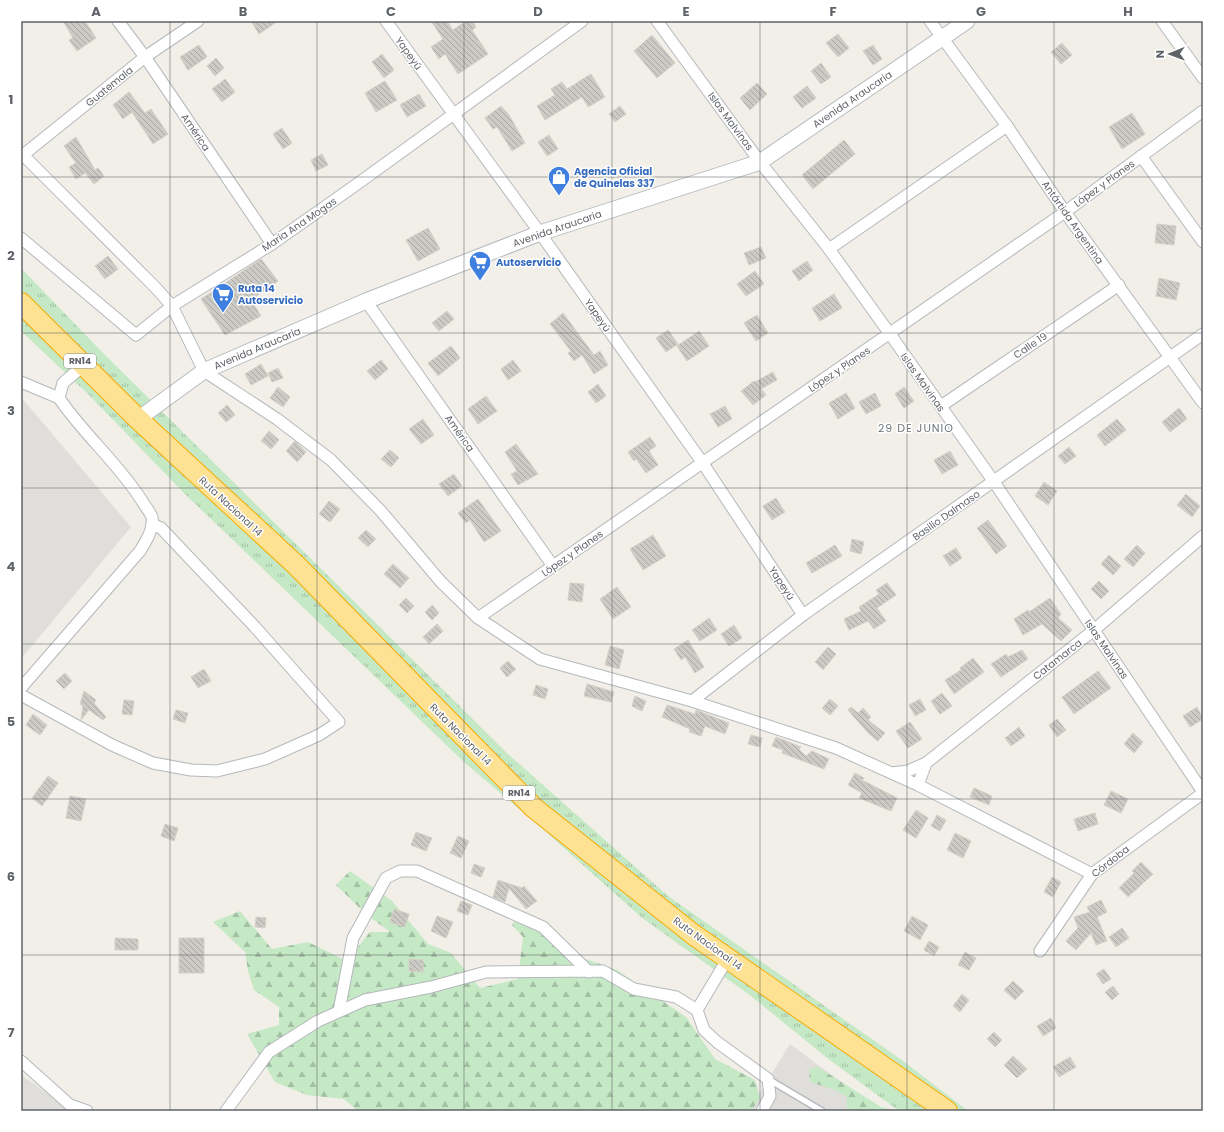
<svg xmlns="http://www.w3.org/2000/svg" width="1224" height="1132" viewBox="0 0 1224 1132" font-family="Poppins,sans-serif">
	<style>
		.industrial { fill: #e0deda }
		.grass { fill: url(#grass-tufts) }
		.forest { fill: url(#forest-firs) }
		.building { fill: url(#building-back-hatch); stroke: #d6d1c6 }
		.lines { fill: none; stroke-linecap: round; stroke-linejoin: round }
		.lane-casing { stroke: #b5b8bc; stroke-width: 8 }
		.street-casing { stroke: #b5b8bc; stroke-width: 13 }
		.secondary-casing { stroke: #b6babf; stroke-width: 17 }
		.highway-casing { stroke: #f9ab00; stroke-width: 22 }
		.lane { stroke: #fff; stroke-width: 5.5 }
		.street { stroke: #fff; stroke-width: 11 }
		.secondary { stroke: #fff; stroke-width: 15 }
		.highway { stroke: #fde293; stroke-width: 20 }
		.grid { fill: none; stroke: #5f6368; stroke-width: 1; stroke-opacity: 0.55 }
		.labels { text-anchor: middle; stroke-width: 3; stroke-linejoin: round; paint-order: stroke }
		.shield { fill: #fff; stroke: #8f9295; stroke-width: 1 }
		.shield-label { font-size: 9px; font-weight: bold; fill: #5f6368 }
		.street-label { font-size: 10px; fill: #5f6368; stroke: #fff }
		.shop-label { font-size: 10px; font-weight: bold; fill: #366cbe; stroke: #fff; text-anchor: start }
		.neighbourhood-label { font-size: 11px; letter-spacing: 1px; fill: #70757a; stroke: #fff }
		.neatline { fill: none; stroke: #5f6368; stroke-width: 1.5 }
		.grid-label { font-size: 13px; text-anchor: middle; font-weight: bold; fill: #5f6368 }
	</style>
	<defs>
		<pattern id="grass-tufts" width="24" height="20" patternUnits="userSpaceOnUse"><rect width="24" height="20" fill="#c5e8c5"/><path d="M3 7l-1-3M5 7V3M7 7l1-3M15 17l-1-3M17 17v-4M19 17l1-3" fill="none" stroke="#a3c0a4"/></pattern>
		<pattern id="forest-firs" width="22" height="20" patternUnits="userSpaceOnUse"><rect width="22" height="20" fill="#c5e8c5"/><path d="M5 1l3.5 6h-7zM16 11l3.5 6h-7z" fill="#a3c0a4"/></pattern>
		<pattern id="building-back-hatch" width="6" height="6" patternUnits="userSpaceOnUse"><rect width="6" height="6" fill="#cccac5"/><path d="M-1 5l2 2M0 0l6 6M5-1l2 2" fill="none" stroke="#a9a8a4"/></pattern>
	</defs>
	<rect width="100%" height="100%" fill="#f1efe8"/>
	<g class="industrial">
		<path d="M21,397l110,130 -110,132z"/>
		<path d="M790,1044l90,67h-131z"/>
		<path d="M21,1075l52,36h-52z"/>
	</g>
	<path class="grass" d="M21,268l81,84 405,401 161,143 235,165 65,50h-69l-72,-53 -76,-62 -110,-79 -96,-86 -81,-69 -277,-266 -98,-101 -68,-64z"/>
	<g class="forest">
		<path d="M350,871l42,30 36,43 23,9 29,35 38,-9 5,-42 -11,-12 7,-11 44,37 54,19 69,47 29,42 40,21 5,18 -9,13h-393l-14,-12 -37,-4 -32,-13 -28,-48 32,-9v-18l-25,-17 -6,-19 -3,-19 -32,-30 27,-11 32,38 36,-7 39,19 23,-29h20l-24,-18 -30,-29z"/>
		<path d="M818,1067l63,40 18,4h-46l-6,-2v-12l-12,-7 -25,-8 -1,-13z"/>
	</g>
	<g class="building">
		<path d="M63,21h22l11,17 -19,13 -8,-11 4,-2z"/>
		<path d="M251,21h27l-19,13z"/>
		<path d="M431,21h16l6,9 13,-9h6l4,6 -4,3 16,24 -30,20 -13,-20 -6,5 -8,-12 12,-8z"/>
		<path d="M838,34l11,14 -11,9 -12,-14z"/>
		<path d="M652,35l23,28 -18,15 -23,-27z"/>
		<path d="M1062,43l10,12 -11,9 -10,-12z"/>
		<path d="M199,45l8,12 -19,13 -8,-13z"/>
		<path d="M873,45l9,14 -9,6 -10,-14z"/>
		<path d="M382,54l12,16 -10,8 -12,-16z"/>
		<path d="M216,58l8,10 -9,8 -8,-10z"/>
		<path d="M821,63l10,14 -10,7 -10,-13z"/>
		<path d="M591,74l14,23 -17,10 -6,-10 -37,23 -8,-14 18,-11 -4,-6 11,-7 5,7z"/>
		<path d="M225,79l10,13 -13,10 -10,-13z"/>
		<path d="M385,81l12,19 -21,12 -11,-19z"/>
		<path d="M757,83l10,11 -17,16 -10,-12z"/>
		<path d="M807,86l9,12 -14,10 -9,-11z"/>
		<path d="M129,92l16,21 6,-4 17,25 -15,10 -21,-32 -9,7 -10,-14z"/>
		<path d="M419,94l7,12 -19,11 -7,-12z"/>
		<path d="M501,106l8,9 16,28 -13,8 -15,-24 -4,2 -8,-11z"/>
		<path d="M620,106l6,8 -11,8 -6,-8z"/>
		<path d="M1132,113l13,21 -23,15 -13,-22z"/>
		<path d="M282,128l10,15 -9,6 -10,-15z"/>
		<path d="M549,135l9,14 -11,7 -9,-14z"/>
		<path d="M76,137l19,33 3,-2 6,8 -10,8 -9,-11 -9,6 -7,-12 7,-4 -12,-17z"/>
		<path d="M844,140l11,14 -42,35 -11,-14z"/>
		<path d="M322,154l6,11 -12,6 -5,-11z"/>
		<path d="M1157,224l19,2 -2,19 -19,-2z"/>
		<path d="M428,228l12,21 -22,12 -12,-21z"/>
		<path d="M761,247l5,11 -17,7 -5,-12z"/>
		<path d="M108,256l10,13 -13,10 -10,-13z"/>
		<path d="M261,259l17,22 -27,19 10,16 -36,19 -24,-36z"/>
		<path d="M807,261l6,9 -14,11 -7,-10z"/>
		<path d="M755,271l9,13 -18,12 -9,-12z"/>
		<path d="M1159,278l21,5 -4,17 -20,-4z"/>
		<path d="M834,294l8,14 -22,13 -8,-13z"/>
		<path d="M447,311l7,8 -15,12 -7,-8z"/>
		<path d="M563,313l31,42 6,-4 8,14 -14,9 -12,-19 -8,6 -6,-8 3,-2 -21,-27z"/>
		<path d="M757,315l11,18 -12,8 -12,-18z"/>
		<path d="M668,330l10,14 -12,8 -10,-14z"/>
		<path d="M699,331l10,15 -22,15 -10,-15z"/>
		<path d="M451,346l9,12 -22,18 -10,-13z"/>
		<path d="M381,360l7,9 -13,11 -8,-9z"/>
		<path d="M513,360l8,11 -13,9 -7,-11z"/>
		<path d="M261,364l7,12 -17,9 -6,-11z"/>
		<path d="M278,368l5,10 -11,4 -4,-9z"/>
		<path d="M773,372l4,8 -16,9 5,6 -13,10 -12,-14 13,-10 1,1z"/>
		<path d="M598,384l8,12 -10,7 -8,-11z"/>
		<path d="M278,387l12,10 -7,10 -13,-9z"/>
		<path d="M904,387l10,14 -10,7 -9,-14z"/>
		<path d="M846,393l9,15 -17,11 -9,-16z"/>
		<path d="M875,393l6,13 -15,8 -7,-12z"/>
		<path d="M486,396l11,15 -19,13 -10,-15z"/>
		<path d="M227,405l8,10 -9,7 -8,-9z"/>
		<path d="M725,406l7,13 -14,8 -8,-13z"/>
		<path d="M1179,408l8,11 -17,13 -8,-10z"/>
		<path d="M423,419l11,16 -13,9 -12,-15z"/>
		<path d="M1117,419l9,11 -21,16 -8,-11z"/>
		<path d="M269,431l10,9 -8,9 -10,-8z"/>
		<path d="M650,437l6,9 -7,5 9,14 -12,8 -10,-14 -2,2 -6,-9z"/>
		<path d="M295,441l11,11 -9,10 -11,-11z"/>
		<path d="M516,444l22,30 -20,11 -7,-11 6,-3 -12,-19z"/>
		<path d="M1069,447l7,9 -11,8 -7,-8z"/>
		<path d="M390,450l9,8 -8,9 -10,-8z"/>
		<path d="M950,451l8,14 -16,9 -8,-14z"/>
		<path d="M454,474l8,12 -14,10 -9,-12z"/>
		<path d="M1044,482l13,9 -9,14 -13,-9z"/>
		<path d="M1186,494l14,12 -8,11 -15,-12z"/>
		<path d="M776,498l9,14 -13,8 -9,-14z"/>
		<path d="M478,499l23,32 -17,11 -14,-22 -4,3 -8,-10z"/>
		<path d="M329,501l11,8 -10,13 -11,-8z"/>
		<path d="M988,520l19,26 -11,8 -19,-26z"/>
		<path d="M366,530l10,9 -8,8 -10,-9z"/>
		<path d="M653,535l13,21 -23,14 -13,-21z"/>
		<path d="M852,539l12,3 -3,12 -11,-3z"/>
		<path d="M835,545l7,11 -30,17 -6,-10z"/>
		<path d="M1137,545l8,8 -12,14 -9,-8z"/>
		<path d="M956,548l6,10 -12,8 -7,-10z"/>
		<path d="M1109,555l12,11 -8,9 -12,-11z"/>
		<path d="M393,564l16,14 -9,10 -16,-14z"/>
		<path d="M1099,581l10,10 -8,8 -10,-10z"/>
		<path d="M570,583l14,1 -2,18 -14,-2z"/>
		<path d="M887,583l9,12 -19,13 9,13 -12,8 -6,-8 -19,9 -5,-11 17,-8 -2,-4 20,-13 -3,-4z"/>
		<path d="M617,587l14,20 -18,12 -13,-20z"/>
		<path d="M406,598l8,8 -7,7 -8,-8z"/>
		<path d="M1050,598l11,16 -3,4 14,12 -11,11 -19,-17 -19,11 -9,-16 14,-9 1,2z"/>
		<path d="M432,605l7,8 -7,7 -7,-8z"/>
		<path d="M709,618l8,12 -17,11 -8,-11z"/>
		<path d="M437,624l6,7 -14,13 -6,-7z"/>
		<path d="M734,625l8,13 -13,8 -8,-12z"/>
		<path d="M688,640l16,27 -9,6 -10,-16 -4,3 -7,-11z"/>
		<path d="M610,646l14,4 -5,19 -14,-4z"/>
		<path d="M828,647l8,7 -13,16 -8,-8z"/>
		<path d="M1022,650l6,9 -27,18 -10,-13 15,-10 2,3z"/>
		<path d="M973,658l11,14 -30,22 -9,-14 16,-10 -1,-2z"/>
		<path d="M508,661l8,8 -9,8 -7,-9z"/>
		<path d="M204,669l7,12 -13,7 -7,-11z"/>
		<path d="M1098,671l13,17 -37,26 -12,-17z"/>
		<path d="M65,673l7,8 -8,8 -8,-8z"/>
		<path d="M587,684l27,8 -3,10 -27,-6z"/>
		<path d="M536,685l12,4 -3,10 -12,-4z"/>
		<path d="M84,691l12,9 -2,3 12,14 -3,3 -14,-10 -8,10 2,-14 -3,-2z"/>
		<path d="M942,693l10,13 -12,8 -9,-13z"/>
		<path d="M635,696l11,5 -4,10 -10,-5z"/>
		<path d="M830,699l8,7 -8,9 -8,-7z"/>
		<path d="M920,699l6,11 -11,6 -6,-11z"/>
		<path d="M124,700l10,1 -2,14 -10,-1z"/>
		<path d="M667,705l28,9 1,-4 33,13 -4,11 -20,-8 -4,10 -12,-4 1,-3 -28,-12z"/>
		<path d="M851,707l7,6 5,-5 8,9 -3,3 17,13 -7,8 -9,-7 -21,-24z"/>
		<path d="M1197,707l6,12 -13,8 -7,-11z"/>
		<path d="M176,710l12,3 -3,10 -12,-4z"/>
		<path d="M33,714l14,11 -7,10 -14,-10z"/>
		<path d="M1057,719l9,11 -9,7 -8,-12z"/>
		<path d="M910,722l12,17 -14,9 -12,-17z"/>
		<path d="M1019,727l6,9 -14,10 -6,-8z"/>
		<path d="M1133,733l10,9 -9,11 -10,-9z"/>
		<path d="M751,735l11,3 -2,9 -12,-3z"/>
		<path d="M776,737l25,10 -2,2 7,7 6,-5 17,8 -5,10 -42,-16 1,-3 -11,-4z"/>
		<path d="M855,773l9,5 -2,2 35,18 -6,13 -32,-13 3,-5 -14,-8z"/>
		<path d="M48,776l10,7 -16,23 -10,-8z"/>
		<path d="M974,788l18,8 -3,9 -19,-8z"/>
		<path d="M1111,791l17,8 -7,14 -17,-8z"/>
		<path d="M70,796l16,3 -5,22 -15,-3z"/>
		<path d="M916,810l12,8 -12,20 -13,-8z"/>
		<path d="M1095,813l3,11 -20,7 -4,-12z"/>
		<path d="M937,815l9,5 -6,11 -9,-5z"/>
		<path d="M165,824l13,4 -4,13 -13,-5z"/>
		<path d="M416,832l16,6 -6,13 -15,-6z"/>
		<path d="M955,833l16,8 -8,17 -16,-8z"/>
		<path d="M458,836l11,5 -8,17 -11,-5z"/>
		<path d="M1141,862l12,12 -25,23 -9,-9 15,-15 -2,-2z"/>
		<path d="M474,864l11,4 -4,9 -10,-4z"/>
		<path d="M1052,877l9,5 -8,15 -9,-5z"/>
		<path d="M498,880l24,8 2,-2 13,15 -11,8 -17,-21 -4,14 -12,-5z"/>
		<path d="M1101,900l6,12 -10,5 10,24 -11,4 -5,-12 -15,17 -10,-9 12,-13 -4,-11 16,-5 -3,-5z"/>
		<path d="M461,901l11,4 -4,10 -11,-4z"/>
		<path d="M394,909l15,5 -4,13 -15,-5z"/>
		<path d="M437,916l16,6 -7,16 -15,-7z"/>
		<path d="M912,916l16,9 -8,15 -16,-9z"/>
		<path d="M256,917l10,1 -1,10 -10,-1z"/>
		<path d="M1122,928l7,10 -13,9 -7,-10z"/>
		<path d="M115,938l23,1v11h-23z"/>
		<rect x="179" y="938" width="25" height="35"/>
		<path d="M929,941l10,6 -5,9 -10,-6z"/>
		<path d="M965,952l11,6 -7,12 -11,-5z"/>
		<path d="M409,959l14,1v12l-14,-1z"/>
		<path d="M1104,969l7,10 -8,5 -7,-10z"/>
		<path d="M1013,981l11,10 -9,9 -11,-10z"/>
		<path d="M1113,986l6,8 -7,6 -7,-8z"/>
		<path d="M962,994l7,6 -9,12 -7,-6z"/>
		<path d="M1051,1018l5,10 -13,8 -6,-10z"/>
		<path d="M994,1032l8,8 -7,7 -8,-8z"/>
		<path d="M1013,1056l14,13 -10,9 -13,-13z"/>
		<path d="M1070,1057l6,10 -17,10 -6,-10z"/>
	</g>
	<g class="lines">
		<g class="lane-casing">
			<path id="lane" d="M768,1079l54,32"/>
		</g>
		<g class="street-casing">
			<g id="street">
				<path d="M118,21l27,36 127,187"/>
				<path d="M386,21l154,212 162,229 101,153"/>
				<path d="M657,21l103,141 69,87 61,85 104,148 209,310"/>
				<path d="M930,21l77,105 58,86 138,191"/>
				<path d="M1162,21l41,57"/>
				<path d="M21,153l134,134 17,19 32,65 73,48 54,41 49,50 61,72 37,36 62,41 152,42 144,47 82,37 174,89"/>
				<path d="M23,155l122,-98 53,-36"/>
				<path d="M1141,156l62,86"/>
				<path d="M21,238l115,97 36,-29 100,-62 81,-57 229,-166"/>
				<path d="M829,249l178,-123"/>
				<path d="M366,301l187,265"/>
				<path d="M21,382l38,16"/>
				<path d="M941,406l178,-121"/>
				<path d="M478,618l587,-406 138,-101"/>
				<path d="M21,688l119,-137c6,-10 14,-22 12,-34 -2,-5 -7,-11 -10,-16 -23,-37 -58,-66 -83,-103l4,-15 21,-18"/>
				<path d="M21,695l91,50 41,18 38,7 26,1 48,-12 54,-24 20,-13 -84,-95 -94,-99 -9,-4"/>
				<path d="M692,701l111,-86 400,-281"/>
				<path d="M892,773l16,-2 18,-8"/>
				<path d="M918,785l8,-22 168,-133 109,-94"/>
				<path d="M1040,951l52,-77 111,-81"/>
				<path d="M697,1010l7,20 13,12 51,37 2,17 -8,15"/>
				<path d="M339,1011l14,-73 33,-60 14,-7h17l126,56 46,45"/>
				<path d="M21,1061l49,44 17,6"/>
				<path d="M226,1111l43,-59 49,-31 47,-21 66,-13 55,-15 117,-1 31,18 42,8 21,13 31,-52"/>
			</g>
		</g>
		<g class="secondary-casing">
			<path id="secondary" d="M138,419l66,-48 162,-70 174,-68 220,-71 207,-141"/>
		</g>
		<g class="highway-casing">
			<path id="highway" d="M21,303l117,116 158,146 238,243 160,127 253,176"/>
		</g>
		<use href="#lane" class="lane"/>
		<use href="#street" class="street"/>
		<use href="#secondary" class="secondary"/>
		<use href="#highway" class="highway"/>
	</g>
	<path class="grid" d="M170,21v1090M317,21v1090M464,21v1090M612,21v1090M760,21v1090M907,21v1090M1054,21v1090M21,177h1182M21,333h1182M21,488h1182M21,644h1182M21,799h1182M21,955h1182"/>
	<defs>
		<g id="shop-pin" transform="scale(1.15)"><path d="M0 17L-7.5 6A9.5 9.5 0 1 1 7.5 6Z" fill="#3f7fe0" stroke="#fff"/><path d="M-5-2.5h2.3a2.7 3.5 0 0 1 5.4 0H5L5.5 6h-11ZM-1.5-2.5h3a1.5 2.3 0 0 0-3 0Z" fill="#fff"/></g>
		<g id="supermarket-pin" transform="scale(1.15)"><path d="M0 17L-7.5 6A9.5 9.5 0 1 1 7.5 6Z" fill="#3f7fe0" stroke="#fff"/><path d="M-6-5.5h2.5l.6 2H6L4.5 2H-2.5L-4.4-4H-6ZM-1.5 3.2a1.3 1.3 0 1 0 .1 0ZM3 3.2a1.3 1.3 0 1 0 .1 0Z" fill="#fff"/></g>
	</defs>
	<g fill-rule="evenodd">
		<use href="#shop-pin" x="559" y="177"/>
		<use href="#supermarket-pin" x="480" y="262"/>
		<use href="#supermarket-pin" x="223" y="294"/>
	</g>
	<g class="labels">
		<g class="shield">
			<rect x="64" y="354" width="32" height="14" rx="3"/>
			<rect x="503" y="786" width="32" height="14" rx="3"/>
		</g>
		<g class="shield-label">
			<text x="80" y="364">RN14</text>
			<text x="519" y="796">RN14</text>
		</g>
		<g class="street-label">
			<text transform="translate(409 53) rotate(54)" y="4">Yapeyú</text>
			<text transform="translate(109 86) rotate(-39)" y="4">Guatemala</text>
			<text transform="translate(852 99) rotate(-34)" y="4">Avenida Araucaria</text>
			<text transform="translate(731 121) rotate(54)" y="4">Islas Malvinas</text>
			<text transform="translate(196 132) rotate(56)" y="4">América</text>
			<text transform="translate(1104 183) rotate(-36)" y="4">López y Planes</text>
			<text transform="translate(1073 222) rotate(55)" y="4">Antártida Argentina</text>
			<text transform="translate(299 224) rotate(-34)" y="4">María Ana Mogas</text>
			<text transform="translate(557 228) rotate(-19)" y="4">Avenida Araucaria</text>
			<text transform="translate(598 315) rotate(55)" y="4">Yapeyú</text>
			<text transform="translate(1030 345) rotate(-34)" y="4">Calle 19</text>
			<text transform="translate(257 348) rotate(-23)" y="4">Avenida Araucaria</text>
			<text transform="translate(839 369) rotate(-34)" y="4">López y Planes</text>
			<text transform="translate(923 382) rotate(55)" y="4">Islas Malvinas</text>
			<text transform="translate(460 433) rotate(55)" y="4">América</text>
			<text transform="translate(231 506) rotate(43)" y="4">Ruta Nacional 14</text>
			<text transform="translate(946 515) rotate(-35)" y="4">Basilio Dalmaso</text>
			<text transform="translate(572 553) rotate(-35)" y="4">López y Planes</text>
			<text transform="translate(782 583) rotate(57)" y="4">Yapeyú</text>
			<text transform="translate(1107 649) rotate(56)" y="4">Islas Malvinas</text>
			<text transform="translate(1057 659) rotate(-38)" y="4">Catamarca</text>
			<text transform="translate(461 734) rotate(45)" y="4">Ruta Nacional 14</text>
			<text transform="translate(1110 861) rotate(-38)" y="4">Córdoba</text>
			<text transform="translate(708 943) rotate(36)" y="4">Ruta Nacional 14</text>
		</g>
		<g class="shop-label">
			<text x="574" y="175">Agencia Oficial<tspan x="574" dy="12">de Quinelas 337</tspan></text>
			<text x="496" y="266">Autoservicio</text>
			<text x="238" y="292">Ruta 14<tspan x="238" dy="12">Autoservicio</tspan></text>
		</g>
		<g class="neighbourhood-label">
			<text x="916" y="432">29 DE JUNIO</text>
		</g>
	</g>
	<rect width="1224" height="1132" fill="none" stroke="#ffffff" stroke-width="44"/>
	<g transform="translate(1170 54) rotate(269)" stroke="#ffffff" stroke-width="3" paint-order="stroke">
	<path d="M0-3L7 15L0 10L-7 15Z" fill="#5f6368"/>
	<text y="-6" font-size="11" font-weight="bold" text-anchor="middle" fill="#5f6368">N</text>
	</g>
	<rect x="22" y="22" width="1180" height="1088" class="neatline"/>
	<g class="grid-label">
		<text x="96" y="16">A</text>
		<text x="243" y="16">B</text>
		<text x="391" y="16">C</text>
		<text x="538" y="16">D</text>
		<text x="686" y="16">E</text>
		<text x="833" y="16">F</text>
		<text x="981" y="16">G</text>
		<text x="1128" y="16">H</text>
		<text x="11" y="104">1</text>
		<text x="11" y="260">2</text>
		<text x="11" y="415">3</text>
		<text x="11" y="571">4</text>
		<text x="11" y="726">5</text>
		<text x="11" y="881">6</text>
		<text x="11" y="1037">7</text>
	</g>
</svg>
